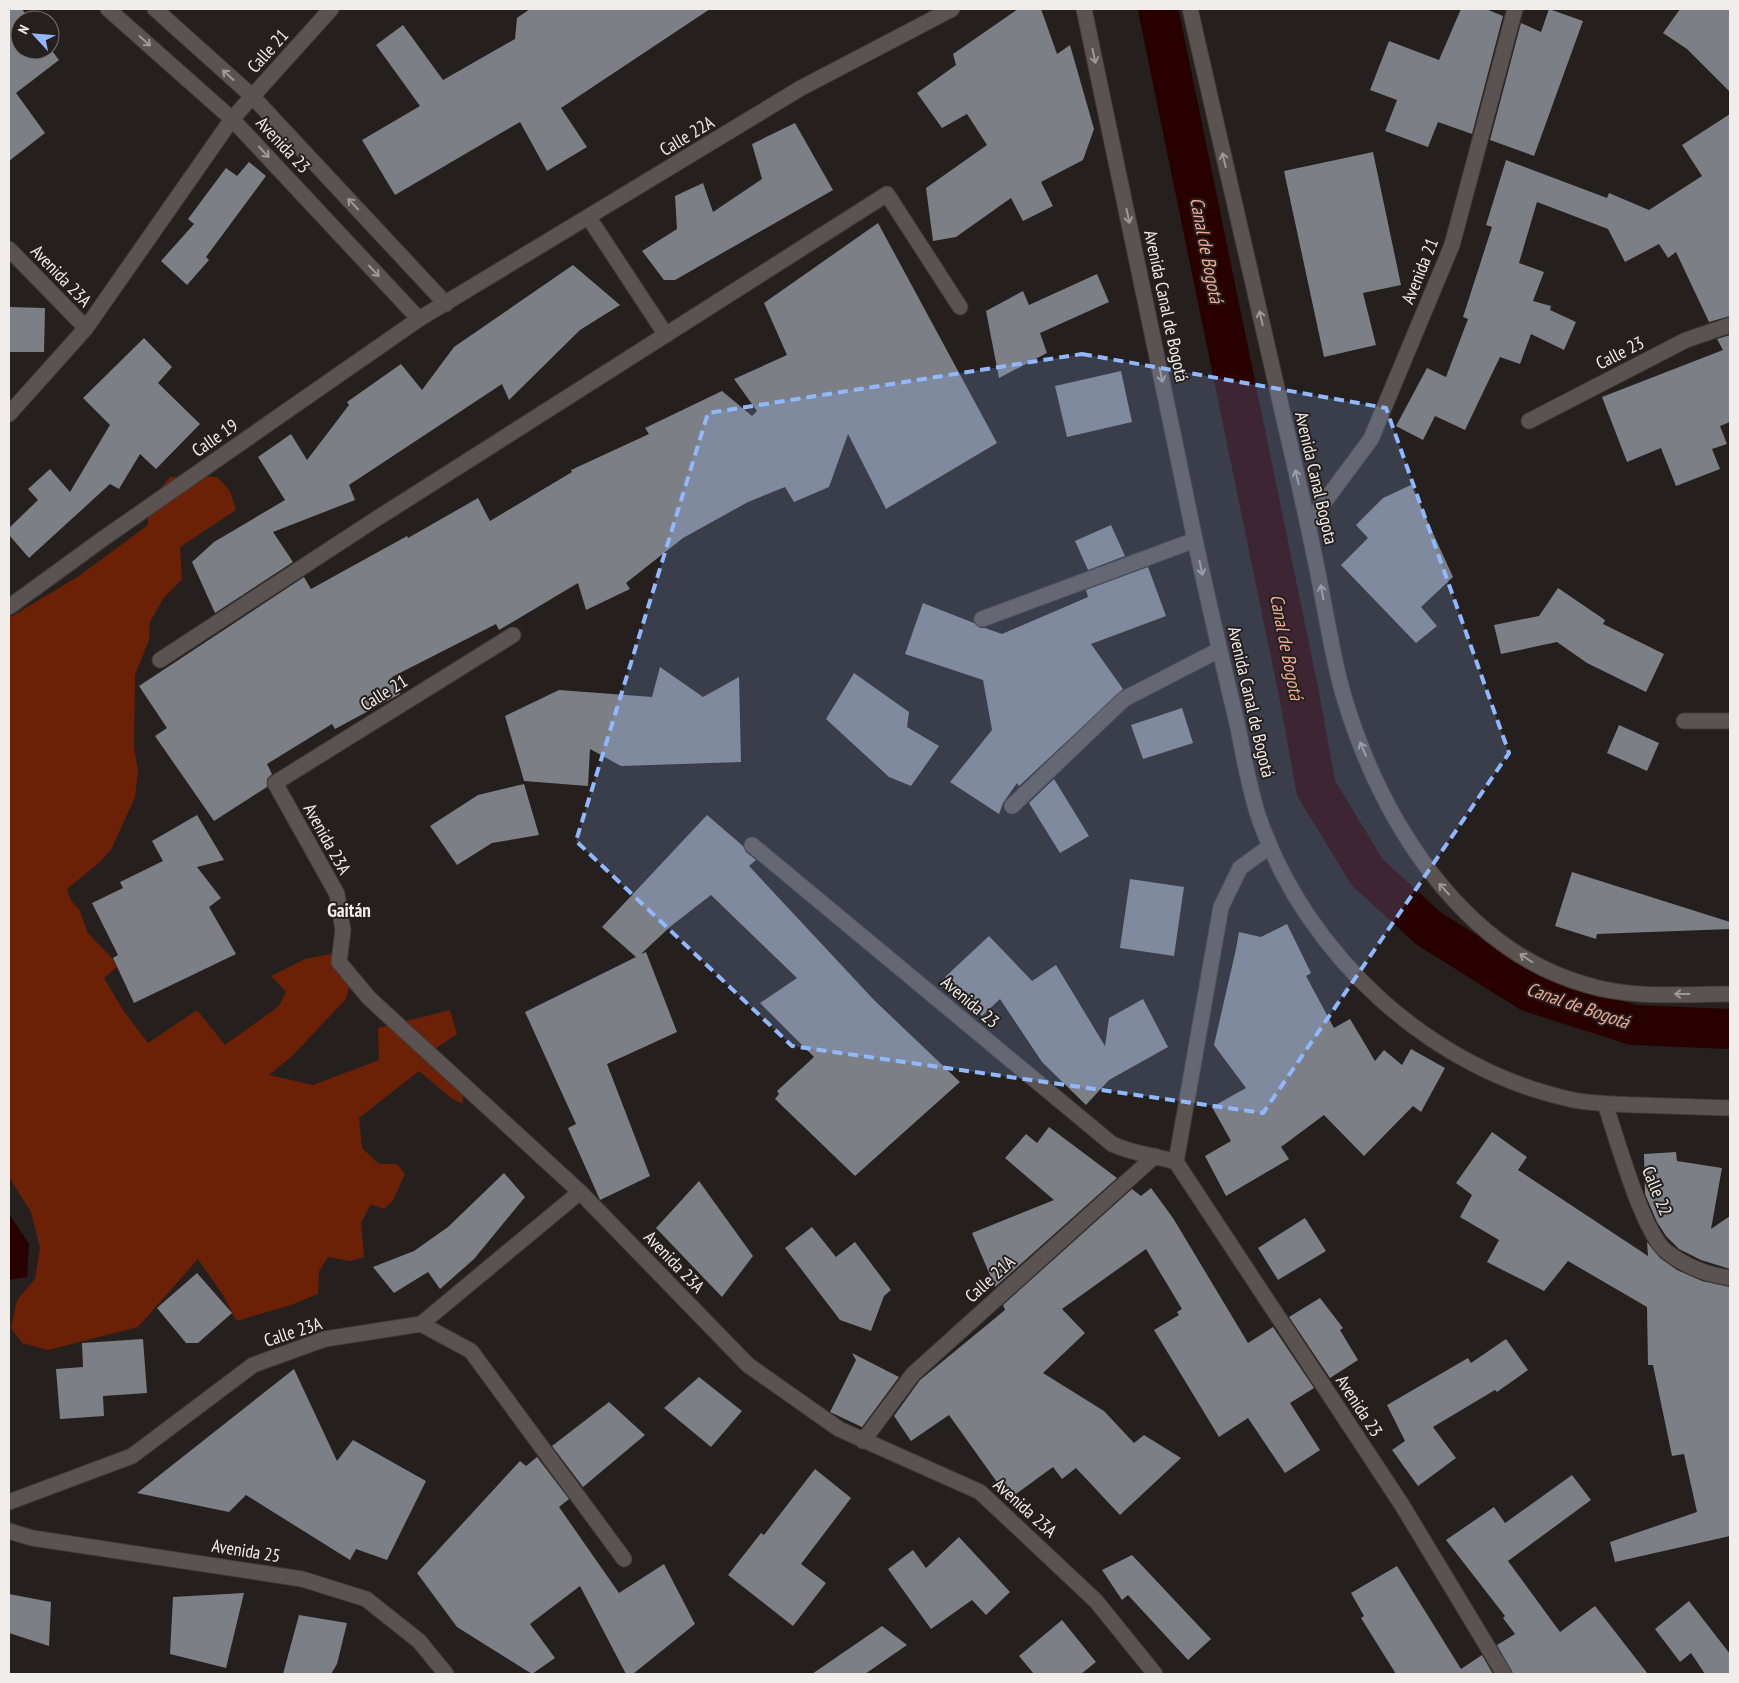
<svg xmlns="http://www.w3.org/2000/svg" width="1739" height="1683" viewBox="0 0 1739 1683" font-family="'PT Sans Narrow',sans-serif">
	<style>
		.green { fill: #6c2107 }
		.water { fill: #280000 }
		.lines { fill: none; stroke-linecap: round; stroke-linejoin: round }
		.canal { stroke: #280000; stroke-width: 40 }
		.building { fill: #7c7f86 }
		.street-casing { stroke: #403b39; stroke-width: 17 }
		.secondary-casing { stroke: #403b39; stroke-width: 17 }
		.street { stroke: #5a5351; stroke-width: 15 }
		.secondary { stroke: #5a5351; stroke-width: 15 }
		.oneway { stroke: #9e9896 }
		.marked { fill: #90b8fd; fill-opacity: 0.2; stroke: #90b8fd; stroke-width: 4; stroke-dasharray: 10 6; stroke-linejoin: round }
		.labels { text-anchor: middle; stroke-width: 4; stroke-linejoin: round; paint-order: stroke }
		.street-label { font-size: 18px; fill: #f1edeb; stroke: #251f1d }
		.water-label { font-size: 19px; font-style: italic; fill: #f3aa93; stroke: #251f1d }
		.neighbourhood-label { font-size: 19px; font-weight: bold; fill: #f1edeb; stroke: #251f1d }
	</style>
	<rect width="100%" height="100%" fill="#251f1d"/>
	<path class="green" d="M201,476l16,1 13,14 6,19 -56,37 2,32 -19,20 -13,23 -1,18 -14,35 -1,72 4,24 -3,26 -23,51 -12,14 -33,27 4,12 8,8 9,24 24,25 5,9 -13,11 21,35 23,30 49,-33 28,35 54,-39 7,-14 -15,-16 34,-17 26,-5 20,26 -5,19 -54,57 -23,19 44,10 66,-25 -1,-32 72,-18 7,24 -22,15 26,29 2,26 -12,-6 -32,-27 -60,47 3,30 17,16h18l8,10 -12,26 -9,9 -13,-5 -10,19 3,34 -14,4 -22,-4 -9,14 -1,23 -27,11 -55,16 -13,-26 -25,-36 -60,68 -90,23 -26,-7 -11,-15 6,-28 18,-21 5,-31 -9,-36 -22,-35v-559l70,-42 69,-51v-22l22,-26z"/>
	<path class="water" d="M9,1214l20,30 -2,33 -18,3z"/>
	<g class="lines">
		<path class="canal" d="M1158,9l142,690 16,89 51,84 61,56 102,64 103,33 97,4"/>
	</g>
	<g class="building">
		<path d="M9,9h13l8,11h-10v30h30v-2l9,12 -43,33 29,40 -36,28z"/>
		<path d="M530,9h180l-149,99 26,39 -40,24 -27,-49 -125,73 -33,-55 58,-34 -44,-61 27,-20 40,55 72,-41 2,-21z"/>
		<path d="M1018,9h23l16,45 13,-9 24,84 -11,31 -42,22 12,24 -30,15 -12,-23 -55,39 -23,4 -7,-53 61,-43 -20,-31 -25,14 -25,-35 39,-28 -3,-11z"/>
		<path d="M1461,9h25l17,7 -31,118 -34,-12 -10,25 -43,-16 12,-31 -27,-10 19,-49 50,19z"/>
		<path d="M1549,9l34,12 -49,135 -44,-16 31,-117 20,9z"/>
		<path d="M1680,9h50v83l-43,-43 -24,-16z"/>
		<path d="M1730,114v202l-21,6 -33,-70 -8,6 -9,-14 -34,18 -17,-33 -71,-27 -18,61 25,9 -11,29 18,5 -1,4 26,12 -12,28 -33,-16 -11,30 -20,-7 -35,73 -30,-14 -12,24 -27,-14 31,-58 19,9 22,-58 -5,-2 29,-90 -6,-2 20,-65 101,38 2,-5 40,17 53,-34 -20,-31z"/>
		<path d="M795,123l38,67 -158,90h-11l-22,-29 35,-22 -2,-33 28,-13 10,29 49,-33 -10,-35z"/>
		<path d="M1373,152l28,133 -38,8 13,52 -52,12 -40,-186z"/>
		<path d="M249,162l17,14 -60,81 3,3 -22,25 -26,-24 33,-37 -6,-5 38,-51 11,8z"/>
		<path d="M878,223l119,220 -111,66 -38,-75 -19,53 -35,15 -9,-15 -37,15 -65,36 -57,45 4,6 -44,21 -8,-27 -79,47 -3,-6 -104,53 8,17 -65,35 -3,-5 -65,40 5,10 -5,5v8l-53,34 -59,-85 12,-8 -28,-42 165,-109 7,12 96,-53 1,2 70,-40 12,23 82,-49 -1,-2 78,-36 -4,-6 77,-37 30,25 5,-5 -23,-32 53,-24 -23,-52z"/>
		<path d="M573,265l47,40 -40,25 -71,70 -7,-16 -153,101 6,15 -82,32 20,30 -78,51 -23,-51 22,-20 71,-42 -27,-43 33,-23 16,26 42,-55 -2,-3 54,-38 21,26 32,-43z"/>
		<path d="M1097,274l12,28 -69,31 7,20 -48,25 -13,-67 37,-20 6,14z"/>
		<path d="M9,307l36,1 -1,44h-35z"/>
		<path d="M1730,335v87l-10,4 7,18 -15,5 8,20 -44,17 -15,-38 -34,14 -25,-65 121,-47 -6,-11z"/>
		<path d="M144,338l28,29 -14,16 42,41 -44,45 -16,-15 -21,35 -9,-5 -81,74 -20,-23v-7l29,-28 -10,-11 22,-20 20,23 40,-67 -27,-27z"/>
		<path d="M1121,371l11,51 -65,15 -12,-51z"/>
		<path d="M1411,485l42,92 -32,30 16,19 -21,17 -75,-78 27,-27 -12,-13 27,-27z"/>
		<path d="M1111,525l14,31 -37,14 -13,-29z"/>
		<path d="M1148,567l18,49 -75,28 32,45 -104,97 -2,-3 -14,20 -4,11 -49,-32 42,-52 -9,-50 -78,-26 18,-51 51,20 6,5h5l17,6 86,-37 -2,-7z"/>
		<path d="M1558,588l47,32 -2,4 61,30 -18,38 -59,-29 -30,-21 -56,12 -7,-29 45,-9z"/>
		<path d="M660,667l43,30 36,-20 2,85 -120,4 -31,-17 -2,37 -64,-5 -19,-65 54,-26 93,7z"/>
		<path d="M854,673l55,39 -2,15 32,19 -28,40 -22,-9 -63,-58z"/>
		<path d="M1182,708l11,35 -50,16 -12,-34z"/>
		<path d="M1619,725l40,18 -12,28 -40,-18z"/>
		<path d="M1054,779l35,57 -29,17 -31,-50z"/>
		<path d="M524,784l15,51 -47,8 -35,22 -27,-39 48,-31z"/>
		<path d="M197,815l27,45 -27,7 24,31 -12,9 27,47 -102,49 -21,-45 5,-3 -26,-52 31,-15 -3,-6 43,-21 -11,-20z"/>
		<path d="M707,815l36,31 3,6 10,8 -7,6 125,134 86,82 -105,94 -80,-77 4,-5 -2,-3 37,-34 -54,-54 37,-25 -86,-83 -40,31 -30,28 5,-2 31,80 -70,32 43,112 -50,24 -32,-72 8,-4 -51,-112 111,-55 -34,-30z"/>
		<path d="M1572,872l158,50v7l-133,5 -1,5 -41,-13z"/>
		<path d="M1130,879l54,8 -10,69 -54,-8z"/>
		<path d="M1287,924l24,49 -5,3 28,52 16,-9 25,42 9,-11 18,15 9,-16 34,19 -24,44 -8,-6 -49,50 -40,-41 -43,32 8,12 -63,37 -21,-40 26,-15 -19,-34 34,-19 -32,-43 22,-96 3,-17 22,5z"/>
		<path d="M989,936l43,45 24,-16 49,81 4,-28 34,-19 25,48 -59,33 -23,25 -44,-43 -42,-63 -18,17 -37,-39z"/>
		<path d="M1049,1127l68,51 -122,109 -23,-54 82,-33 -49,-42 21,-24 11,9z"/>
		<path d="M1492,1132l35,25 -9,13 130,86 -1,-14 13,16 17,12 25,11 28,6v249l-115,26 -5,-20 87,-30 -13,-58 -12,2 -19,-91h-5l-1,-58 -79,-46 -24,30 -57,-29 12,-22 -39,-23 12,-22 -16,-12z"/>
		<path d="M1676,1152l1,9 45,7 -11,61 19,-13v53l-29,-9 -22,-11 -13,-13 -9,-14 -12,-28 -1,-40z"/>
		<path d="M504,1173l21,24 -51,62 -34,30 -12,-17 -34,21 -21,-26 41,-16 34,-24z"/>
		<path d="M699,1181l54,75 -31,41 -66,-69z"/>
		<path d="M1151,1188l22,30 75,125 25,-16 41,61 -24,15 30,47 -35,23 -37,-55 -29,19 -65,-107 25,-15 -2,-3 5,-3 -36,-60 -84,60 23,24 -42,40 61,38 30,32 10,-8 37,23 -61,57 -44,-47 -14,11 -9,-12 -44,32 -60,-84 -38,26 -17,-25 26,-36 85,-70 -2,-5 129,-116 9,7z"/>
		<path d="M1305,1218l21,33 -48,29 -20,-32z"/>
		<path d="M812,1227l24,30 19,-15 36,48 -7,6 -13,35 -31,-11 -55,-72z"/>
		<path d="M197,1273l35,40 -34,30h-12l-29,-35z"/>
		<path d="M1320,1298l23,30 -3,2 18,30 -28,18 -41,-61z"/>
		<path d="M143,1339l4,54 -44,3 1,20 -44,3 -4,-50 27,-2 -1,-24z"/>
		<path d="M1506,1339l22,31 -31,22 -2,-2 -62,37 23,31 -38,28 -26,-36 13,-9 -18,-36 81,-47 3,5z"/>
		<path d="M852,1353l47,24 -37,50 -32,-15 26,-52z"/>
		<path d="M294,1369l43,92 16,-21 73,41 -39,79 -31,-11 -6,11 -104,-65 -17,17 -92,-19z"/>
		<path d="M699,1377l43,34 -31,36 -47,-39z"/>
		<path d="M609,1402l36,33 -62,52 -31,-41z"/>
		<path d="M537,1457l32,42 -10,8 60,86 45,-29 31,60 -62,50h-7l-46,-88 -50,38 25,34 -23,16 -75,-47 -40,-54 103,-112 6,5z"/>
		<path d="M815,1469l36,29 -50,66 25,19 -33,43 -65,-51 33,-42 3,2z"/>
		<path d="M1572,1475l19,25 -83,61 52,71 35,-26 53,68h-135l-16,-29 18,-11 -12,-16 2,-2 -59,-76 48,-33 11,16z"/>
		<path d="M959,1537l51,55 -24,23 -14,-15 -41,29 -43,-60 25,-19 13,18z"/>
		<path d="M1132,1555l79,84 -23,21 -60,-65 -6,5 -20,-30z"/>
		<path d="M1397,1566l64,103 21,-14 11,19h-97l-35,-56 3,-2 -13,-23z"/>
		<path d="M244,1593l-18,75 -56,-14 3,-57z"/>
		<path d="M9,1594l42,8 -2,44 -40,-13z"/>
		<path d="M1689,1601l41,53v20h-25l-14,-21 -11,9 -25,-33z"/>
		<path d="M299,1615l48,8 -10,41 -6,10h-48z"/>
		<path d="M1062,1620l34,42 -15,12h-47l-15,-18z"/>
		<path d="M882,1626l25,19 -42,29h-53z"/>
	</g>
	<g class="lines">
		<g class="street-casing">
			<g id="street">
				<path d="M108,9l124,110 187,200"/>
				<path d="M155,9l97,87 194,208"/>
				<path d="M589,218l77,117"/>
				<path d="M9,249l77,79"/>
				<path d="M9,414l77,-86 146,-209 99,-110"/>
				<path d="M1529,421l157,-81 44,-15"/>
				<path d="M1308,524l63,-85 81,-194 63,-236"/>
				<path d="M9,607l95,-69 315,-219 382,-231 151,-79"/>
				<path d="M982,619l213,-79"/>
				<path d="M513,635l-238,148 62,111 6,36 -4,32 30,36 211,194 168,173 91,64 141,63 116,109 59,73"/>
				<path d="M160,660l213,-139 514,-327 73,113"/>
				<path d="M1684,721h46"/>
				<path d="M1012,806l112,-107 95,-49"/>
				<path d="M752,845l360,299c21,10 42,11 64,18l226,343 102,169"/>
				<path d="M1605,1104c11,31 38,131 62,148 18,14 41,23 63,26"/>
				<path d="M1176,1162l45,-255 19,-39 30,-22"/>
				<path d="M421,1324l50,27 153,208"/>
				<path d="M863,1441l50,-67 242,-218"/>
				<path d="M9,1502l123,-46 121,-91 72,-26 96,-15 159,-132"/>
				<path d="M9,1531l23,7 270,41 64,20 53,42 27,33"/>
			</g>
		</g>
		<g class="secondary-casing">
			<g id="secondary">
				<path d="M1084,9c36,170 72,341 107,512 14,68 30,135 46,202 7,33 12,67 23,98 48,136 172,249 313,279 21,4 43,4 64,5 31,1 62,2 93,3"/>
				<path d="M1190,9c35,154 71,308 106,462 10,45 20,89 28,134 6,31 11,62 20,92 36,120 115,252 243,288 46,14 96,9 143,9"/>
			</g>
		</g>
		<use href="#street" class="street"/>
		<use href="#secondary" class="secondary"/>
	</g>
	<defs><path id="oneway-shaft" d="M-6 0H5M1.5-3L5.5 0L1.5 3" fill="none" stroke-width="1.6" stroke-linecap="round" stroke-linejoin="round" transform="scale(1.25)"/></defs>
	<g class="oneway">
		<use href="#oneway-shaft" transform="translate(145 41) rotate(42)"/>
		<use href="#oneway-shaft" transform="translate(1094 56) rotate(78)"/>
		<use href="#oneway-shaft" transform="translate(228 75) rotate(-138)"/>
		<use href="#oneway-shaft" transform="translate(264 152) rotate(47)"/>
		<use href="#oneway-shaft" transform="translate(1224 160) rotate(-103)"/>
		<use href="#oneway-shaft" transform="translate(353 204) rotate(-133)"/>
		<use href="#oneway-shaft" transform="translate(1128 216) rotate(78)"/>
		<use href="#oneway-shaft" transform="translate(374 271) rotate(47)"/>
		<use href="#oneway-shaft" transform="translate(1261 318) rotate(-103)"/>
		<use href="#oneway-shaft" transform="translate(1161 375) rotate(78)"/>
		<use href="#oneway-shaft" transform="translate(1297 477) rotate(-103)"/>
		<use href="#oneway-shaft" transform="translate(1201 568) rotate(78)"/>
		<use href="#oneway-shaft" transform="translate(1322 592) rotate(-101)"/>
		<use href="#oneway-shaft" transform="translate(1363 749) rotate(-114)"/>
		<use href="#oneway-shaft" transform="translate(1444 889) rotate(-133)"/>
		<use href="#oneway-shaft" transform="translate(1526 958) rotate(-146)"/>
		<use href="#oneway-shaft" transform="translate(1682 994) rotate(180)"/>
	</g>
	<path class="marked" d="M1082,354l304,54 123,345 -246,360 -471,-67 -216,-205 132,-428z"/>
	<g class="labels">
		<g class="street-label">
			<text transform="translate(268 51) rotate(-48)" y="6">Calle 21</text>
			<text transform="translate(687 136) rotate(-31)" y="6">Calle 22A</text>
			<text transform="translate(283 145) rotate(47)" y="6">Avenida 23</text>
			<text transform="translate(1420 271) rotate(-68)" y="6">Avenida 21</text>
			<text transform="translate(61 276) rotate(46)" y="6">Avenida 23A</text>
			<text transform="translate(1166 306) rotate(78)" y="6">Avenida Canal de Bogotá</text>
			<text transform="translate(1620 353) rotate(-27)" y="6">Calle 23</text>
			<text transform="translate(215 438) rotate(-35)" y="6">Calle 19</text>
			<text transform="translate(1316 478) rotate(77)" y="6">Avenida Canal Bogota</text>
			<text transform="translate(384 693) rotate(-32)" y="6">Calle 21</text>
			<text transform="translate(1251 702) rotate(77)" y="6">Avenida Canal de Bogotá</text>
			<text transform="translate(327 839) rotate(61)" y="6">Avenida 23A</text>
			<text transform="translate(970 1002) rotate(40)" y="6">Avenida 23</text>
			<text transform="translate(1657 1191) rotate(68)" y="6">Calle 22</text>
			<text transform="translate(674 1262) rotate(46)" y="6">Avenida 23A</text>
			<text transform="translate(990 1279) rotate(-42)" y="6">Calle 21A</text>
			<text transform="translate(293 1332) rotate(-18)" y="6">Calle 23A</text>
			<text transform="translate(1359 1406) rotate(57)" y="6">Avenida 23</text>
			<text transform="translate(1025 1508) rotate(42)" y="6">Avenida 23A</text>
			<text transform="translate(246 1551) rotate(9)" y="6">Avenida 25</text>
		</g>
		<g class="water-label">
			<text transform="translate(1207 250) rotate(79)" y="7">Canal de Bogotá</text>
			<text transform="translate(1287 647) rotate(79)" y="7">Canal de Bogotá</text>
			<text transform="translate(1578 1005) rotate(19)" y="7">Canal de Bogotá</text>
		</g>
		<g class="neighbourhood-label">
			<text x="349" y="917">Gaitán</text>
		</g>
	</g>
	<rect width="1739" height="1683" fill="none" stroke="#f1edeb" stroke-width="20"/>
	<g transform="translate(35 35) rotate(296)"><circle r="24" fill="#251f1d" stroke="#77716f"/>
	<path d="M0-4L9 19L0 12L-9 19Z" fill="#90b8fd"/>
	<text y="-8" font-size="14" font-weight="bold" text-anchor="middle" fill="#f1edeb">N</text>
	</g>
</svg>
